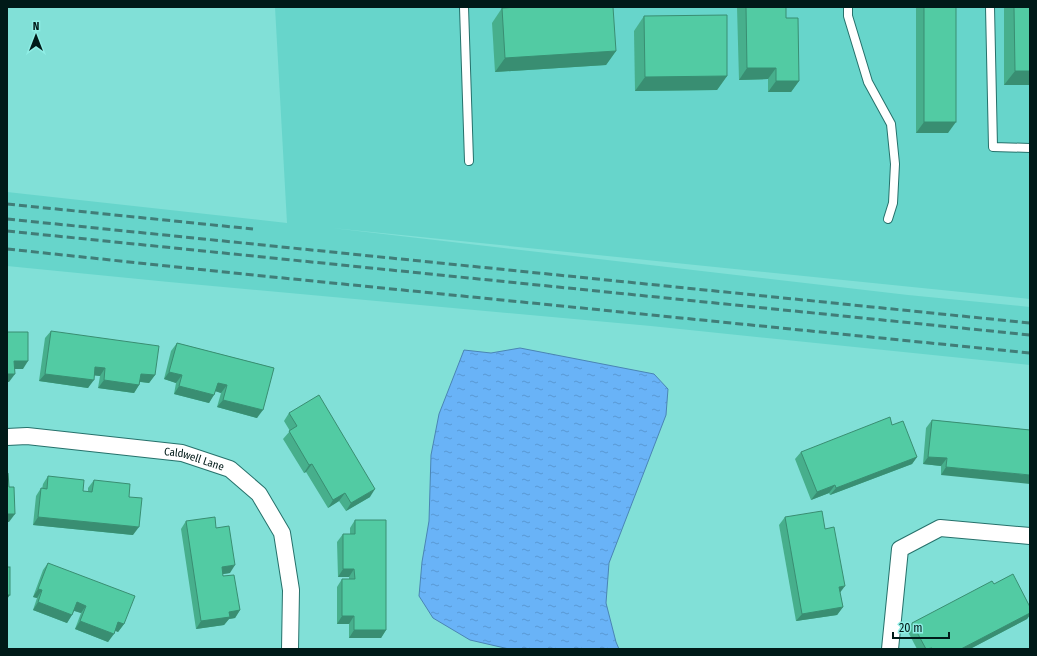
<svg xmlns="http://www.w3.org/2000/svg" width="1037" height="656" viewBox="0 0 1037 656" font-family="'Fira Sans Condensed',sans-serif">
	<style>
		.built { fill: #67d5cb }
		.water { fill: url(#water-ripples); stroke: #4a85b4 }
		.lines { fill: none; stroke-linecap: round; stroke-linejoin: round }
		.service-casing { stroke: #26716b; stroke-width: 10 }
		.minor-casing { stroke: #26716b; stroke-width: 18 }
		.service { stroke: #fff; stroke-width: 8 }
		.minor { stroke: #fff; stroke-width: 16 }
		.rail { stroke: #417d78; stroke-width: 3; stroke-dasharray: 8 4; stroke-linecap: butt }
		.wall { fill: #47af8c }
		.shaded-wall { fill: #398e72 }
		.building { fill: #52cba3; stroke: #398e72 }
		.labels { text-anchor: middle; stroke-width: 4; stroke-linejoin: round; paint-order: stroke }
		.street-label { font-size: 11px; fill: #001a18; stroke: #8eede4 }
	</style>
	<defs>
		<pattern id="water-ripples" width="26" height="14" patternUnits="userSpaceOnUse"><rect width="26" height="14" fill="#69b3f7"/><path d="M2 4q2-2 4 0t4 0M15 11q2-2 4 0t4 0" fill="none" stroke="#5999d3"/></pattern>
	</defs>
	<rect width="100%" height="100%" fill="#81e0d7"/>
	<path class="built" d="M275,7h755v292l-698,-71 576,67 122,12v58l-379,-39 -482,-44 -162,-16v-74l280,31z"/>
	<path class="water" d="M520,348l134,26 14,15 -2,26 -57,148 -3,40 10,39 3,7h-110l-39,-9 -37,-22 -14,-22 3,-34 7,-41 2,-66 8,-41 25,-64 27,3z"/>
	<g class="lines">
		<g class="service-casing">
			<g id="service">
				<path d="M464,7l5,154"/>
				<path d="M848,7v9l20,66 23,42 4,40 -2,39 -5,16"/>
				<path d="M990,7l3,140 37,1"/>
			</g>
		</g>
		<g class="minor-casing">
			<g id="minor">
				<path id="s1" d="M7,437l20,-1 155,17 48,16 29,25 23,39 9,57 -1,59"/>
				<path d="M890,649l10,-100 40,-21 90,8"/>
			</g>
		</g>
		<use href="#service" class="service"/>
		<use href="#minor" class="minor"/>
		<g class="rail">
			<path d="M7,204l246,25"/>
			<path d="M7,219l1023,104"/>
			<path d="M7,231l1023,104"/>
			<path d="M7,249l236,25 787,79"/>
		</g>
	</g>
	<g class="wall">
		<path d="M737,7h49v11l13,63 -8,11h-23v-13l-29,1z"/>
		<path d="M916,7h40l-8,126h-32z"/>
		<rect x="1004" y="7" width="26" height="78"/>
		<path d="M502,8l114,43 -10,14 -111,7 -3,-49z"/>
		<path d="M644,16l83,60 -10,14 -82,1 -1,-60z"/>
		<path d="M51,331l104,44 -6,8 -9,-1 -1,3 -5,8 -36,-5 2,-12 -6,-1 -6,13 -49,-7 6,-43z"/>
		<path d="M177,343l97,25 -17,50 -40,-11 4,-14 -6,-2 -6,12 -35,-9 2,-11 -12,-4 7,-28z"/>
		<path d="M289,413l81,84 -24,14 -7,-10 -11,7 -22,-36 -2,1 -21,-34 7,-8 -6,-10z"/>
		<path d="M932,420l98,10 -89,45v-9l-18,-2 3,-36z"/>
		<path d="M892,425l25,32 -5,7 -82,31 -1,-2 -18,7 -16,-41 6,-7z"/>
		<path d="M48,476l35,15 5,1v-4l6,-8 35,17 4,38 -100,-10 3,-29 5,-8 1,1 1,-5z"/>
		<path d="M785,517l55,76 3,14 -6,8 -41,6 -17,-96z"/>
		<path d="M355,520l31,110 -5,8h-32v-14h-12v-37l5,-8h7v-2h-11l-1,-35 6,-8h7v-6z"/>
		<path d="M186,521l30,7 14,45 -7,1v2l17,34 -5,8 -6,1 -5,6 -28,4 -15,-100z"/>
		<path d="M48,563l76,61 -6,8 -3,-2 -7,12 -33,-13 6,-16 -7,-2 -7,12 -34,-13 4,-12 -4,-1 10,-27z"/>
		<path d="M994,584l36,23v8l-3,4 -57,30h-53l-10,-19 5,-7z"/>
	</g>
	<g class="shaded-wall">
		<path d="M616,51l-10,14 -111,7 10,-14z"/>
		<path d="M747,68h29l-8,11 -29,1z"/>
		<path d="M1015,71h15v14h-26z"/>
		<path d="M727,76l-10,14 -82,1 10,-14z"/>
		<path d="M776,81h23l-8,11h-23z"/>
		<path d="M924,122h32l-8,11h-32z"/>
		<path d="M14,361h14l-5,8h-14z"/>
		<path d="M95,367l10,1 -5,8 -10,-1z"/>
		<path d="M169,372l13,3 -6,8 -12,-4z"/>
		<path d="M7,374h8l-6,8h-2z"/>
		<path d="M45,374l49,6 -6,8 -49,-7z"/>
		<path d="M141,374l14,1 -6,8 -14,-2z"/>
		<path d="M104,380l35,5 -5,8 -36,-5z"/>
		<path d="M218,383l9,2 -6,8 -9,-3z"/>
		<path d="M179,386l35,9 -5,8 -35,-9z"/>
		<path d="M223,400l40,10 -6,8 -40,-11z"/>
		<path d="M917,457l-5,7 -82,31 6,-7z"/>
		<path d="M928,457l19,1 -6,8 -18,-2z"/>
		<path d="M312,464l-6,8 -2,1 5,-8z"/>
		<path d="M946,467l84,8v9l-89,-9z"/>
		<path d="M835,485l-6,8 -18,7 6,-8z"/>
		<path d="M375,489l-5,8 -24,14 5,-8z"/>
		<path d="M345,493l-6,8 -11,7 5,-8z"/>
		<path d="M7,514h8l-6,8h-2z"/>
		<path d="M38,517l101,10 -6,8 -100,-10z"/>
		<path d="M235,565l-5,8 -14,2 6,-8z"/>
		<path d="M343,569h11l-5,8h-11z"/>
		<path d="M845,586l-6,8v-7z"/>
		<path d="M38,589l4,1 -5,8 -4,-1z"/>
		<path d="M7,595h3l-3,4z"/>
		<path d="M38,602l34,13 -5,8 -34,-13z"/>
		<path d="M77,602l9,4 -5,7 -9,-3z"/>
		<path d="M843,607l-6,8 -41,6 6,-7z"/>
		<path d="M240,610l-5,8 -6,1 -5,6 -28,4 5,-8 28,-9z"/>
		<path d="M1030,613v2l-3,4 -57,30h-9z"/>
		<path d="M342,616h12l-5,8h-12z"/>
		<path d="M80,621l34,13 -6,8 -33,-13z"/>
		<path d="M118,622l6,2 -6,8 -5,-2z"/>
		<path d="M354,630h32l-5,8h-32z"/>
	</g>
	<g class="building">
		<path d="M519,7h94l3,44 -111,7 -3,-50z"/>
		<path d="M746,7h40v11h12l1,63h-23v-13h-29z"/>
		<rect x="924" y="7" width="32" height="115"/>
		<path d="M1014,7h16v64h-15z"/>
		<path d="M727,15v61l-82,1 -1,-61z"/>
		<path d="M51,331l108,15 -4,29 -14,-1 -2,11 -35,-5 1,-12 -10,-1 -1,13 -49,-6z"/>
		<path d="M7,332h21v29h-14l1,13h-8z"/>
		<path d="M177,343l97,25 -11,42 -40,-10 4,-15 -9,-2 -4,12 -35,-9 3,-11 -13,-3z"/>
		<path d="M319,395l56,94 -24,14 -6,-10 -12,7 -21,-36 -3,1 -20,-34 8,-5 -8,-13z"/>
		<path d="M890,417l2,8 11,-4 14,36 -81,31 -1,-3 -18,7 -16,-40z"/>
		<path d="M932,420l98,10v45l-84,-8 1,-9 -19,-1z"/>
		<path d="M7,473h1l1,14h5l1,27h-8z"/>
		<path d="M48,476l36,4 -1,11 9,1 2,-12 36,4 -1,13 13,1 -3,29 -101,-10 3,-29 6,1z"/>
		<path d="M822,511l3,18 9,-2 11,59 -6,1 4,20 -41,7 -17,-97z"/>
		<path d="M215,517l1,11 13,-2 6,39 -13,2 1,9 11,-1 6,35 -11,2 1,5 -29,4 -15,-100z"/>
		<path d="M355,520h31v110h-32v-14h-12v-37h13l-1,-10h-11v-35h12z"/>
		<path d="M48,563l87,33 -11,28 -6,-2 -4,12 -34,-13 6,-15 -9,-4 -5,13 -34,-13 4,-12 -4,-1z"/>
		<rect x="7" y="567" width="3" height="28"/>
		<path d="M1013,574l17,33v6l-69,36h-29v-1l-6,1 -14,-26 80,-42 2,3z"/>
	</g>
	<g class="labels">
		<g class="street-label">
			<text dy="4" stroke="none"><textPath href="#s1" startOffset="189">Caldwell Lane</textPath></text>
		</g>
	</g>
	<rect width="1037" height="656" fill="none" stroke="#001a18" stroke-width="16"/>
	<g transform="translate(36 36)" stroke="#8eede4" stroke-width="3" paint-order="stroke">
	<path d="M0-3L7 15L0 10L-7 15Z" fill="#001a18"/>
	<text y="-6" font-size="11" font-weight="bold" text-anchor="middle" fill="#001a18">N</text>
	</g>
	<path d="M893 632v6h56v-6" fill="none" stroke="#001a18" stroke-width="2"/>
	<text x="899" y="632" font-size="12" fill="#001a18" stroke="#8eede4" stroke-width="3" paint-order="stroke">20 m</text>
</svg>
